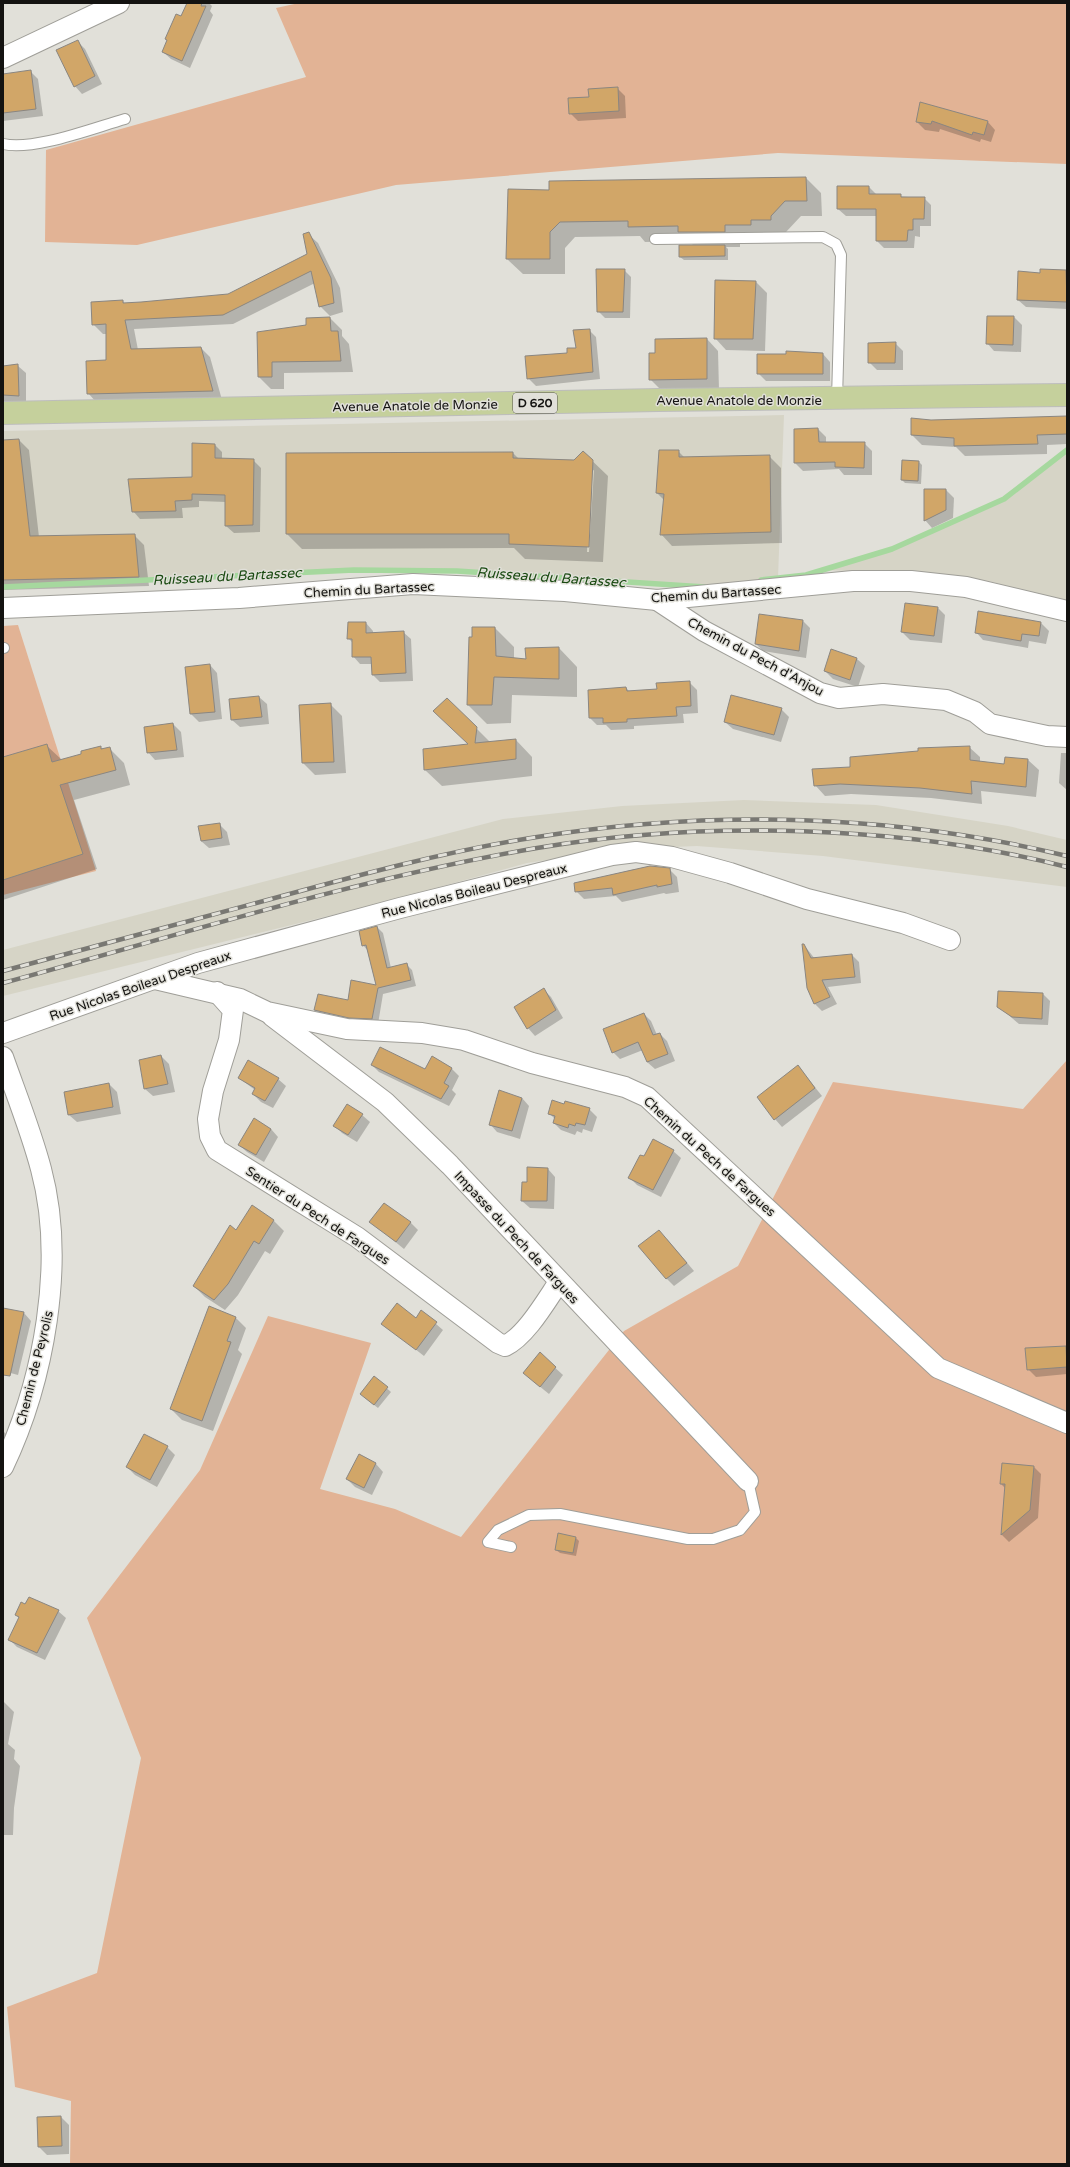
<svg xmlns="http://www.w3.org/2000/svg" width="1070" height="2167" viewBox="0 0 1070 2167" font-family="'Varela Round',sans-serif">
	<style>
		.built { fill: #d6d4c6 }
		.green { fill: #e2b395 }
		.shadow { fill: #0003; fill-rule: evenodd }
		.lines { fill: none; stroke-linecap: round; stroke-linejoin: round }
		.stream { stroke: #a6d89e; stroke-width: 5.5 }
		.building { fill: #d1a668; stroke: #8a8681 }
		.service-casing { stroke: #9f9e98; stroke-width: 12 }
		.minor-casing { stroke: #9f9e98; stroke-width: 22 }
		.primary-casing { stroke: #bdbdbc; stroke-width: 24 }
		.service { stroke: #fff; stroke-width: 10 }
		.minor { stroke: #fff; stroke-width: 20 }
		.primary { stroke: #c5d09c; stroke-width: 22 }
		.rail-casing { stroke: #797873; stroke-width: 4.5 }
		.rail { stroke: #e1e0d9; stroke-width: 3; stroke-dasharray: 9; stroke-linecap: butt }
		.labels { text-anchor: middle; stroke-width: 3; stroke-linejoin: round; paint-order: stroke }
		.shield { fill: #e1e0d9; stroke: #52504d; stroke-width: 1 }
		.shield-label { font-size: 12px; font-weight: bold; fill: #141311 }
		.street-label { font-size: 13px; fill: #141311; stroke: #e1e0d9 }
		.water-label { font-size: 14px; font-style: italic; fill: #1b4b13; stroke: #e1e0d9 }
	</style>
	<rect width="100%" height="100%" fill="#e1e0d9"/>
	<g class="built">
		<path d="M784,415l-6,163 -72,9 -248,-16 -104,-1 -351,17v-156z"/>
		<path d="M1067,450v154l-74,-22 -59,-8 -114,-4 73,-21 111,-50z"/>
		<path d="M744,800l132,5 132,21 59,14v47l-244,-31 -126,-10 -73,3 -97,14 -150,41 -374,92v-46l500,-131 119,-13z"/>
	</g>
	<g class="green">
		<path d="M299,3h768v161l-289,-11 -382,32 -259,60 -92,-3 1,-92 260,-73 -30,-69z"/>
		<path d="M18,625l78,246 -93,24v-269z"/>
		<path d="M1067,1060v1104h-997l1,-63 -56,-14 -8,-80 90,-34 44,-215 -54,-140 113,-148 68,-154 103,27 -51,146 75,20 66,28 163,-206 114,-65 95,-184 190,27z"/>
	</g>
	<g class="shadow">
		<path d="M188,3h21l3,3 -2,5 3,4 -23,53 -19,-9 -8,-7z"/>
		<path d="M77,41l8,8 17,35 -20,10 -7,-8z"/>
		<path d="M30,71l8,8 5,37 -40,5v-46z"/>
		<path d="M617,88l8,8 1,22 -48,3 -8,-8z"/>
		<path d="M921,103l67,19 7,8 -4,12 -10,-3 -1,3 -40,-13 -1,3 -14,-2 -8,-8z"/>
		<path d="M806,178l15,15 1,23h-21l-15,16v3l-46,5v7h-14l2,2v11h-44l-4,-3 14,-11 -5,-5 -44,1 -5,-6 -65,1 -10,11v26h-42l-16,-15 43,-68z"/>
		<path d="M838,187h31l8,8 47,3 7,7v21h-11v11l-5,-1 -1,12h-30l-7,-7v-25h-31l-8,-7z"/>
		<path d="M308,234l10,9 22,45 3,24 -13,4 -10,-10 -5,-23 -82,41 -99,5 4,21 63,-2 9,9 12,43 -125,3 -9,-10 20,-32 -1,-27h-4l-10,-10 30,-23 2,3 104,-9 79,-40z"/>
		<path d="M624,270l7,7 -1,41h-25l-7,-7z"/>
		<path d="M1066,271l1,38 -41,-2 -8,-7z"/>
		<path d="M756,282l11,11 -2,58 -39,-1 -11,-12z"/>
		<path d="M1014,317l8,8 -1,27 -27,-1 -7,-8z"/>
		<path d="M330,318l12,12v6l7,8 4,28 -69,1v16h-13l-12,-12 -1,-44 50,-8z"/>
		<path d="M589,330l7,7 4,42 -64,7 -8,-8 49,-29z"/>
		<path d="M707,339l11,12 1,39 -57,1 -12,-12z"/>
		<path d="M895,343l8,8v19h-26l-8,-8z"/>
		<path d="M823,354l7,8v19h-64l-8,-8z"/>
		<path d="M3,366h15l8,7v30h-23z"/>
		<path d="M1067,417v27l-20,1v9l-82,2 -9,-9 -34,-2 -10,-10 19,-14z"/>
		<path d="M818,429l8,8v6h38l8,8v24h-28l-5,-6 -36,2 -8,-8z"/>
		<path d="M19,440l10,10 10,87 95,-2 10,10 5,41 -146,4v-149z"/>
		<path d="M215,445l7,7v7l31,1 8,8 -1,64 -26,1 -8,-7v-24l-27,-1v6l-17,1 1,10 -43,1 -7,-8 60,-33z"/>
		<path d="M678,451l7,7 84,-2 12,12 1,75 -110,3 -11,-12 3,-34 -7,-7z"/>
		<path d="M583,452l25,24 -5,86 -78,-3 -11,-11 -212,1 -15,-15v-80l226,-1 7,7 54,1zM594,470l-5,82h-2l4,-80z"/>
		<path d="M919,462l3,3 -1,19 -16,-1 -3,-3z"/>
		<path d="M946,490l8,8 -1,20 -21,10 -7,-8z"/>
		<path d="M938,608l7,7 -3,28 -32,-3 -8,-8z"/>
		<path d="M760,615l43,6 7,7 -4,30 -43,-7 -7,-7z"/>
		<path d="M366,623l7,8v2l30,-1 8,7 2,42 -33,1 -7,-7 -1,-11h-12l-7,-8v-13l-5,-5z"/>
		<path d="M1041,623l8,8 -3,13 -17,-3 -1,7 -45,-8 -7,-8z"/>
		<path d="M495,628l19,19v12l13,1 32,-12 18,19v30l-65,-2 -1,28 -24,1 -19,-19 5,-67z"/>
		<path d="M831,651l26,8 8,7 -7,21 -25,-8 -8,-8z"/>
		<path d="M210,665l7,8 5,46 -23,3 -8,-8z"/>
		<path d="M689,682l8,8 1,23 -15,1 1,9 -50,3v3l-23,1 -5,-5h-9l-7,-7 36,-30 4,4 28,-2z"/>
		<path d="M259,697l8,7 2,20 -29,3 -8,-7z"/>
		<path d="M447,699l44,44 25,-3 16,17v19l-90,10 -17,-16 44,-25z"/>
		<path d="M330,704l12,12 4,57 -31,2 -12,-12 -3,-57z"/>
		<path d="M781,709l8,8 -8,25 -48,-13 -8,-7z"/>
		<path d="M173,724l8,8 3,25 -29,3 -7,-8z"/>
		<path d="M46,745l16,15 21,-5 17,-8 3,2 6,-1 15,15 6,22 -56,15 23,69 -94,31v-139z"/>
		<path d="M969,747l11,10v5l25,3 1,-7 22,2 11,10 -3,27 -55,-6 1,13 -51,-6 -80,-4 -26,2 -10,-11 36,-17 68,-16z"/>
		<path d="M1061,753h6v37l-8,-7z"/>
		<path d="M219,824l8,8 3,13 -21,3 -8,-7z"/>
		<path d="M635,869h34l8,8 2,15 -13,2 -2,-1 -42,9 -6,-6 -32,3 -8,-8 -1,-7z"/>
		<path d="M377,927l6,6 8,35 15,-4 6,6 4,16 -33,8 -5,30 -57,-8 -6,-6 33,-9 29,-14 -9,-36 -5,-6z"/>
		<path d="M804,945l11,14 37,-4 7,7 2,21 -33,4 9,17 -15,7 -7,-7 -7,-16z"/>
		<path d="M544,990l7,7 12,21 -28,18 -7,-8z"/>
		<path d="M1043,994l7,7 -2,24 -29,-1 -21,-18z"/>
		<path d="M644,1014l7,7 6,14 3,-1 7,7 8,20 -20,8 -8,-7 -4,-12 -23,9 -7,-7z"/>
		<path d="M161,1056l8,8 6,28 -22,4 -8,-7z"/>
		<path d="M432,1058l20,11 7,7 -7,14 4,4 -7,12 -70,-34 -7,-7 53,6z"/>
		<path d="M798,1066l24,30 -40,31 -7,-8z"/>
		<path d="M239,1078l39,1 8,7 -13,22 -12,-6 -8,-8 2,-4z"/>
		<path d="M109,1084l8,8 4,22 -44,8 -8,-7z"/>
		<path d="M522,1098l7,8 -9,33 -23,-7 -7,-8z"/>
		<path d="M565,1105l24,4 8,8 -5,15 -9,-3 -1,4 -5,-2 -2,4 -14,-5 -7,-7 1,-4 -6,-6z"/>
		<path d="M362,1115l8,7 -13,20 -15,-9 -8,-8z"/>
		<path d="M271,1129l7,8 -14,25 -17,-10 -8,-7z"/>
		<path d="M673,1151l8,7 -20,39 -24,-12 -8,-8 15,-19z"/>
		<path d="M548,1169l7,8 -1,32 -24,-1 -8,-7 6,-18z"/>
		<path d="M274,1221l10,10 -14,23 -5,-3 -27,44 -13,15 -20,-13 -11,-11 43,-55z"/>
		<path d="M371,1222h39l8,8 -14,19z"/>
		<path d="M667,1239l27,32 -20,15 -8,-8z"/>
		<path d="M3,1309l21,4 7,8 -13,54 -15,-4z"/>
		<path d="M422,1312l21,18 -19,26 -41,-32 33,-5z"/>
		<path d="M235,1317l11,11 -8,22 4,4 -29,77 -31,-11 -11,-11z"/>
		<path d="M1066,1347l1,27 -31,3 -8,-8z"/>
		<path d="M540,1354l23,21 -14,19 -16,-13z"/>
		<path d="M375,1378l16,14 -13,16 -13,-10z"/>
		<path d="M3,1431l7,7 -7,27z"/>
		<path d="M167,1447l8,8 -18,32 -22,-12 -8,-8z"/>
		<path d="M359,1456l17,8 7,8 -11,23 -17,-8 -8,-8z"/>
		<path d="M1034,1467l7,7 -3,44 -29,24 -7,-7 3,-47 -4,-4z"/>
		<path d="M576,1538l3,3 -3,15 -16,-3 -4,-3z"/>
		<path d="M25,1605l33,6 8,7 -21,42 -28,-13 -7,-7 10,-22 -4,-3z"/>
		<path d="M3,1701l11,11 -6,32 7,6 -1,9 6,7 -6,42 -1,27h-10z"/>
		<path d="M61,2117l8,8v29l-22,1 -8,-8z"/>
	</g>
	<g class="lines">
		<g class="stream">
			<path d="M761,580l45,-5 86,-26 112,-50 63,-49"/>
			<path d="M3,587l351,-17 103,1 248,16"/>
		</g>
	</g>
	<g class="building">
		<path d="M187,3h15l-1,3h5l-24,55 -20,-9 5,-12 -2,-1 11,-25 5,2z"/>
		<path d="M78,40l17,36 -21,11 -18,-37z"/>
		<path d="M31,70l5,39 -33,4v-39z"/>
		<path d="M618,87l1,24 -50,3 -1,-16 21,-1 -1,-8z"/>
		<path d="M920,102l68,19 -4,14 -11,-3 -1,3 -40,-14 -1,3 -15,-2z"/>
		<path d="M806,177l1,24h-22l-14,15v4h-20v5h-26v7h-47v-6l-50,1v-6l-68,1 -10,10v27h-44l2,-70 41,1v-9z"/>
		<path d="M837,186h32v8h32v3h24l-1,22h-11v11h-5l-1,11h-31v-32h-39z"/>
		<path d="M309,232l22,46 3,25 -15,4 -8,-36 -88,44 -98,5 6,29 70,-2 12,44 -126,3 -1,-33 20,-1v-36l-14,1 -1,-23 32,-2v3l18,-1 87,-8 79,-40 -4,-20z"/>
		<path d="M679,245h46v11l-46,1z"/>
		<path d="M596,269h29l-2,43h-26z"/>
		<path d="M1040,269l26,1 1,32 -50,-2 1,-29 22,2z"/>
		<path d="M715,280l41,1 -3,58h-39z"/>
		<path d="M987,316h27l-1,29 -27,-1z"/>
		<path d="M330,317l1,14h7l3,30 -69,1v15h-14l-1,-45 49,-7v-7z"/>
		<path d="M590,329l3,43 -66,7 -2,-23 42,-3v-5h9l-3,-18z"/>
		<path d="M707,338v41l-58,1v-27h6v-14z"/>
		<path d="M896,342l-1,21h-27v-20z"/>
		<path d="M786,351l37,2v21h-66v-20h29z"/>
		<path d="M18,364l1,32 -16,-1v-29z"/>
		<path d="M1067,416v18l-30,1 1,9 -84,2v-8l-43,-3v-17l20,2z"/>
		<path d="M818,428l1,14h46l-1,26 -29,-1v-5l-41,1v-34z"/>
		<path d="M19,439l11,97 105,-2 4,43 -136,3v-140z"/>
		<path d="M192,443l23,1v14l39,1 -1,66 -28,1v-31l-33,-1v6l-17,1 1,10 -44,1 -4,-33 64,-2z"/>
		<path d="M659,450h20v7l91,-2 1,77 -111,3 4,-41 -8,-1z"/>
		<path d="M583,451l10,9 -4,87 -80,-3v-10h-223v-81l227,-1v6l61,2z"/>
		<path d="M902,460l17,1 -1,20 -17,-1z"/>
		<path d="M924,489h22v21l-22,11z"/>
		<path d="M905,603l33,4 -4,29 -33,-4z"/>
		<path d="M978,611l63,11 -2,14 -17,-2 -1,7 -46,-8z"/>
		<path d="M759,614l44,6 -4,31 -44,-7z"/>
		<path d="M348,622h18v11l38,-2 2,42 -34,2 -1,-18h-19v-18h-5z"/>
		<path d="M472,627h23l1,29 30,3 -1,-11 34,-1v32l-65,-2 -2,28h-25l2,-68h3z"/>
		<path d="M831,649l26,9 -7,22 -26,-9z"/>
		<path d="M210,664l5,48 -25,2 -5,-47z"/>
		<path d="M690,681l1,25 -15,1 1,9 -50,3v3l-24,1v-5h-14l-1,-28 38,-3 1,4 30,-2 -1,-6z"/>
		<path d="M731,695l51,13 -8,27 -50,-13z"/>
		<path d="M259,696l3,21 -31,3 -2,-21z"/>
		<path d="M447,698l30,29 -2,16 41,-4v20l-92,11 -1,-21 45,-5 -35,-33z"/>
		<path d="M331,703l3,59 -32,1 -3,-58z"/>
		<path d="M173,723l4,27 -30,3 -3,-26z"/>
		<path d="M47,744l5,18 29,-8v-3l20,-5v3l9,-2 6,23 -56,15 23,69 -80,26v-123z"/>
		<path d="M970,746v14l34,4 1,-7 23,2 -2,28 -55,-6 1,13 -52,-6 -80,-4 -26,2 -2,-17 38,-2v-10l68,-6v-3z"/>
		<path d="M220,823l2,15 -21,3 -3,-15z"/>
		<path d="M650,866l20,2 2,16 -15,3v-2l-44,10 -1,-7 -37,4 -1,-9z"/>
		<path d="M377,926l10,42 20,-5 4,17 -33,8 -6,31 -23,-1 -35,-8 4,-16 30,6 3,-20 25,5 -10,-40 -4,1 -3,-15z"/>
		<path d="M802,944h2l7,14 41,-4 3,23 -33,3 8,17 -16,7 -7,-16z"/>
		<path d="M544,988l12,22 -29,19 -13,-22z"/>
		<path d="M998,991l45,2 -1,26 -30,-2 -15,-10z"/>
		<path d="M644,1013l9,22 7,-2 8,21 -21,8 -9,-20 -26,11 -9,-24z"/>
		<path d="M380,1047l45,22 7,-13 20,12 -8,15 5,3 -8,13 -70,-34z"/>
		<path d="M161,1055l7,29 -24,5 -5,-29z"/>
		<path d="M248,1060l31,18 -14,23 -13,-7 3,-6 -17,-10z"/>
		<path d="M798,1065l17,23 -41,32 -17,-23z"/>
		<path d="M109,1083l4,24 -45,8 -4,-23z"/>
		<path d="M499,1090l23,8 -10,33 -23,-6z"/>
		<path d="M552,1100l12,4 1,-3 25,7 -5,17 -9,-2 -1,3 -6,-2 -1,4 -15,-5 2,-7 -7,-2z"/>
		<path d="M347,1104l16,10 -15,21 -15,-9z"/>
		<path d="M254,1118l17,11 -15,26 -18,-10z"/>
		<path d="M653,1139l21,11 -21,40 -25,-12 12,-23 4,1z"/>
		<path d="M527,1167l21,1 -1,33h-26l1,-19h5z"/>
		<path d="M384,1203l27,19 -15,20 -27,-20z"/>
		<path d="M252,1205l22,15 -15,24 -5,-3 -26,43 -14,16 -21,-14 37,-61 6,5z"/>
		<path d="M659,1230l28,33 -21,16 -28,-33z"/>
		<path d="M397,1303l19,15 5,-8 16,12 -21,28 -35,-26z"/>
		<path d="M209,1306l27,11 -9,24 4,1 -29,79 -32,-12z"/>
		<path d="M3,1308l21,4 -14,64 -7,-1z"/>
		<path d="M1066,1346l1,21 -40,3 -2,-22z"/>
		<path d="M540,1352l16,15 -16,20 -17,-14z"/>
		<path d="M374,1376l14,11 -14,18 -14,-11z"/>
		<path d="M144,1434l24,12 -18,34 -24,-13z"/>
		<path d="M359,1454l17,9 -12,25 -18,-9z"/>
		<path d="M1002,1463l32,3 -4,44 -29,25 4,-51h-5z"/>
		<path d="M558,1533l18,4 -3,16 -18,-3z"/>
		<path d="M29,1597l30,13 -22,43 -29,-13 11,-23 -4,-2 6,-13 4,2z"/>
		<path d="M61,2116l1,30 -24,1 -1,-30z"/>
	</g>
	<g class="lines">
		<g class="service-casing">
			<g id="service">
				<path d="M3,144c31,7 90,-16 122,-25"/>
				<path d="M655,239l168,-2 13,7 5,11 -4,144"/>
				<path d="M3,648h1"/>
				<path d="M511,1547l-23,-5 10,-12 31,-15 31,-1 128,25h25l27,-9 15,-18 -7,-31"/>
			</g>
		</g>
		<g class="minor-casing">
			<g id="minor">
				<path d="M3,58l116,-55"/>
				<path d="M657,600l47,31 116,62 19,5 44,-4 63,6 29,12 15,12 57,12 20,1"/>
				<path d="M3,608l236,-10 174,-14 152,7 92,9 196,-19h58l55,6 101,24"/>
				<path d="M155,979l85,20 27,13 80,17 75,4 42,7 68,23 93,24 22,10 291,271 129,55"/>
				<path d="M217,992l16,18 -4,30 -16,51 -5,28 2,17 7,14 140,87 141,106 7,3c21,-10 41,-45 54,-64"/>
				<path d="M272,1016l113,86 65,63 298,316"/>
				<path d="M3,1033l195,-70 202,-55 212,-53 24,-3 36,5 58,16 77,26 96,24 47,17"/>
				<path d="M3,1057c13,37 28,74 38,112 25,93 3,212 -38,298"/>
			</g>
		</g>
		<g class="primary-casing">
			<path id="primary" d="M3,413l655,-13 409,-5"/>
		</g>
		<use href="#service" class="service"/>
		<use href="#minor" class="minor"/>
		<use href="#primary" class="primary"/>
		<g class="rail-casing">
			<g id="rail">
				<path d="M3,971c89,-24 179,-48 268,-72 88,-24 176,-48 266,-62 175,-28 358,-23 530,19"/>
				<path d="M3,983c176,-48 353,-104 534,-135 165,-28 367,-23 530,19"/>
			</g>
		</g>
		<use href="#rail" class="rail"/>
	</g>
	<g class="labels">
		<rect class="shield" x="513" y="393" width="44" height="20" rx="3"/>
		<g class="shield-label">
			<text x="535" y="407">D 620</text>
		</g>
		<g class="street-label">
			<text x="739" y="405">Avenue Anatole de Monzie</text>
			<text transform="translate(415 405) rotate(-1)" y="5">Avenue Anatole de Monzie</text>
			<text transform="translate(369 589) rotate(-3)" y="5">Chemin du Bartassec</text>
			<text transform="translate(716 593) rotate(-4)" y="5">Chemin du Bartassec</text>
			<text transform="translate(756 656) rotate(28)" y="5">Chemin du Pech d'Anjou</text>
			<text transform="translate(474 890) rotate(-14)" y="5">Rue Nicolas Boileau Despreaux</text>
			<text transform="translate(140 985) rotate(-19)" y="5">Rue Nicolas Boileau Despreaux</text>
			<text transform="translate(710 1156) rotate(42)" y="5">Chemin du Pech de Fargues</text>
			<text transform="translate(318 1215) rotate(33)" y="5">Sentier du Pech de Fargues</text>
			<text transform="translate(517 1237) rotate(47)" y="5">Impasse du Pech de Fargues</text>
			<text transform="translate(34 1368) rotate(-76)" y="5">Chemin de Peyrolis</text>
		</g>
		<g class="water-label">
			<text transform="translate(227 576) rotate(-3)" y="5">Ruisseau du Bartassec</text>
			<text transform="translate(551 577) rotate(4)" y="5">Ruisseau du Bartassec</text>
		</g>
	</g>
	<rect width="1070" height="2167" fill="none" stroke="#141311" stroke-width="8"/>
</svg>
